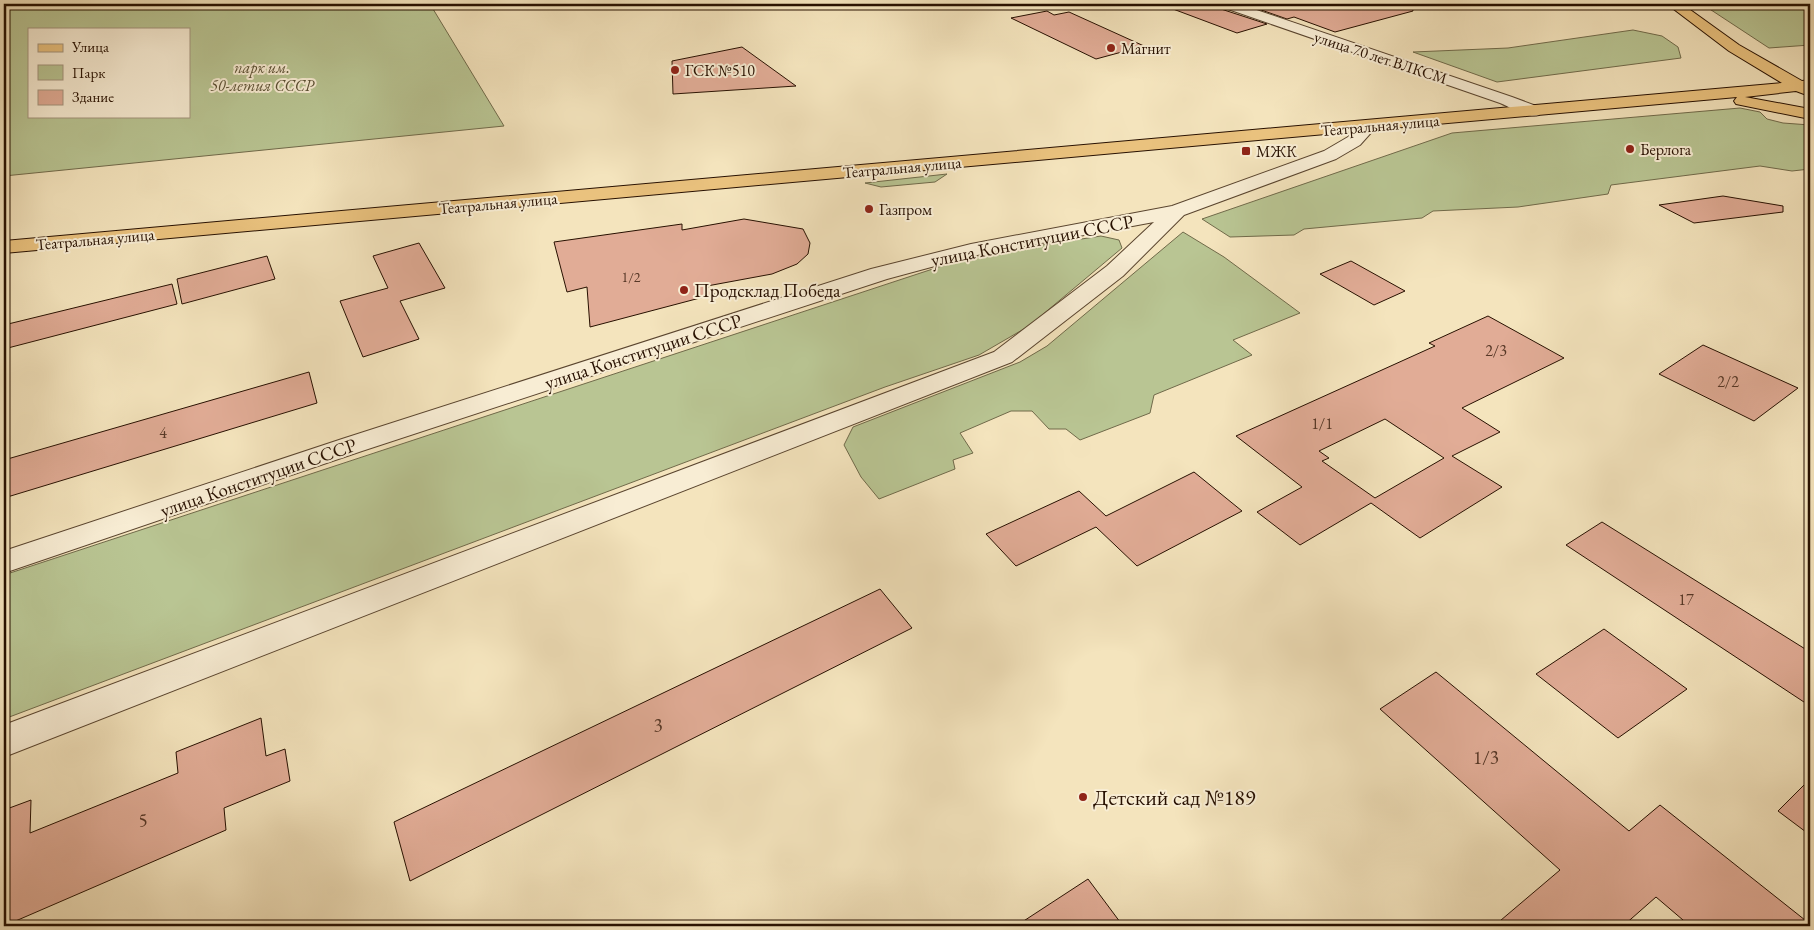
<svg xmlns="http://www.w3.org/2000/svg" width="1814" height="930" viewBox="0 0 1814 930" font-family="'EB Garamond',serif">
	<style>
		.green { fill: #b9c593; stroke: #706a4a; fill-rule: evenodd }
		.building { fill: #e1ac96; stroke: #271000; fill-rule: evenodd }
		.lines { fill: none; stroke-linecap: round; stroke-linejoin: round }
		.minor-casing { stroke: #5a452f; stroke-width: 2 }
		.major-casing { stroke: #271000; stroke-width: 2 }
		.minor { fill: #f8edd4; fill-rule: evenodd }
		.major { fill: #eac27e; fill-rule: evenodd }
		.poi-dot { fill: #8f2418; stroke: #f8edd4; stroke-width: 2 }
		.labels { text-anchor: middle; stroke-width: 4; stroke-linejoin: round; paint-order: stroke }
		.far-number-label { font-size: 14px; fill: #563726 }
		.far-poi-label { font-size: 16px; fill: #271000; stroke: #f8edd4; text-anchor: start }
		.far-street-label { font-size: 16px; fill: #271000; stroke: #f8edd4 }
		.far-park-label { font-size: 16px; font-style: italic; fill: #5a4f33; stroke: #f8edd4 }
		.number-label { font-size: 16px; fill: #563726 }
		.street-label { font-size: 19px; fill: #271000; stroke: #f8edd4 }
		.poi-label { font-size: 19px; fill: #271000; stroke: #f8edd4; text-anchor: start }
		.near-number-label { font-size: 19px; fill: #563726 }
		.near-poi-label { font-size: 22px; fill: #271000; stroke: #f8edd4; text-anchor: start }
	</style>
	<rect width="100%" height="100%" fill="#f4e4bd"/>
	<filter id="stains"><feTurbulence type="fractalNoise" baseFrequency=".004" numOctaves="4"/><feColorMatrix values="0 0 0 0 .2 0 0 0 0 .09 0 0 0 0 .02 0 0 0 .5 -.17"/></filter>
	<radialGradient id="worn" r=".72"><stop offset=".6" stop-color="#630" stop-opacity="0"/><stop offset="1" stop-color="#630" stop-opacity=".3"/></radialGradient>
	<g class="green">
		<path d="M4,4h426l74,122 -500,50zM29,29h160v87h-160z"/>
		<path d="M1702,4h108v41l-41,3z"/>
		<path d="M1633,30l29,6 16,11 3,11 -184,24 -84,-30 95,-4z"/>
		<path d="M1740,108l20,4 7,7 16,4 27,2v44l-18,2 -32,-5 -149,19 -3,9 -90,13 -85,4 -11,7 -118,11 -10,6 -64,2 -28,-18 250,-86z"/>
		<path d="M947,174l-12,8 -54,5 -16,-4z"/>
		<path d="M1183,232l41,25 76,56 -67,27 19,15 -98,40 -4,18 -70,27 -14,-11h-17l-17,-18h-21l-51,22 13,20 -20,7 2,9 -76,30 -18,-22 -17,-32 9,-18 167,-65 27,-16z"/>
		<path d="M1101,236l18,4 3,8 -93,78 -50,29 -94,32 -881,332v-144l956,-315 63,-12z"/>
	</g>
	<g class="building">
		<path d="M1166,4h52l3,5 46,15 -30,9 -72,-27z"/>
		<path d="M1244,4h168l1,7 -78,21 -41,-15 -7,2z"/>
		<path d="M1047,11l7,4 15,-3 75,34 -48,13 -85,-41z"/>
		<path d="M742,47l54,39 -123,8 -1,-33z"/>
		<path d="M1723,196l60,10v6l-89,11 -35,-18z"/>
		<path d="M744,219l59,10 7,14 -2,11 -11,10 -25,10 -65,12 8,8 -125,33 -3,-40 -20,5 -13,-50 128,-18v6z"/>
		<path d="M419,243l26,45 -45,13 19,38 -56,18 -23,-56 48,-13 -15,-32z"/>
		<path d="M267,256l8,23 -93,25 -5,-25z"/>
		<path d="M1351,261l54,30 -31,14 -54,-31z"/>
		<path d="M172,284l5,20 -173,45v-24z"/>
		<path d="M1488,316l76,42 -102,50 38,24 -48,24 50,31 -82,51 -49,-35 -71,42 -43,-33 45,-25 -66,-51 199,-90 -6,-3zM1385,419l59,39 -69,40 -53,-37 7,-3 -10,-7z"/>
		<path d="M1703,345l95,43 -44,33 -95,-47z"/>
		<path d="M309,372l8,31 -313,95v-38z"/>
		<path d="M1194,472l48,39 -105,55 -41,-39 -80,39 -30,-32 93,-43 27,25z"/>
		<path d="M1602,522l208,130v54l-244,-161z"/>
		<path d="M880,589l32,39 -502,253 -16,-59z"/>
		<path d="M1604,629l83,60 -69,49 -82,-64z"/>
		<path d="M1436,672l193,159 31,-26 150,119v2h-120l-34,-29 -33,29h-129l66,-56 -180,-161z"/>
		<path d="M261,718l5,38 19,-7 5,32 -66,27 2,22 -222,96v-116l27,-10 -1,33 148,-60 -2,-21z"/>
		<path d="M1810,779v56l-32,-24z"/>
		<path d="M1088,879l35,47h-107z"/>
	</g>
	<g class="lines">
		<g class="minor-casing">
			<g id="minor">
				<path d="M1220,4h19l273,93 27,10 2,4 -2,4c-13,3 -27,-7 -39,-12l-278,-96z"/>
				<path d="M1368,121l6,1 3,4 -17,19 -24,14 -152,56 -61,61 -111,86 -1008,395v-32l990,-373 113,-86 47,-44 -182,34 -85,23 -525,172 -358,122v-22l338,-112 529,-170 100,-25 201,-38 152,-55 24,-14 14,-15z"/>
			</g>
		</g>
		<g class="major-casing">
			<path id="major" d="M1667,4h15l57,41 63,36 8,-1v12l-6,2 -8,-3 -51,6 65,12v10l-74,-15 -2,-3 3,-4 -1733,156v-12l1778,-158 -53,-32z"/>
		</g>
		<use href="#minor" class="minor"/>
		<use href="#major" class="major"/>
	</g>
	<g class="poi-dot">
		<circle cx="1111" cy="48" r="5"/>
		<circle cx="675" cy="70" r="5"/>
		<circle cx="1630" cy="149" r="5"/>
		<rect x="1241" y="146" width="10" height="10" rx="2.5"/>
		<circle cx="869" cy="209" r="5"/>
		<circle cx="684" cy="290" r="5"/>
		<circle cx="1083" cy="797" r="5"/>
	</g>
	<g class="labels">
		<g class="far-number-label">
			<text x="631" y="282">1/2</text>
		</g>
		<g class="far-poi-label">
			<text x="1121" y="54">Магнит</text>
			<text x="685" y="76">ГСК №510</text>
			<text x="1640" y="155">Берлога</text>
			<text x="1256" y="157">МЖК</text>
			<text x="879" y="215">Газпром</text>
		</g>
		<g class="far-street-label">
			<text transform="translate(1381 57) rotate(18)" y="6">улица 70 лет ВЛКСМ</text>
			<text transform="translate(1380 125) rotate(-5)" y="6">Театральная улица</text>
			<text transform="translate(902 167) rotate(-5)" y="6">Театральная улица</text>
			<text transform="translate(498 203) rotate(-5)" y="6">Театральная улица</text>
			<text transform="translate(95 239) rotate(-5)" y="6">Театральная улица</text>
		</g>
		<g class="far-park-label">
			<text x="262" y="73">парк им.<tspan x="262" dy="18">50-летия СССР</tspan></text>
		</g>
		<g class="number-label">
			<text x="1496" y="356">2/3</text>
			<text x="1728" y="387">2/2</text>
			<text x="1322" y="429">1/1</text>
			<text x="163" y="438">4</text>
			<text x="1686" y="605">17</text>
		</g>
		<g class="street-label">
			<text transform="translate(1032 240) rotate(-11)" y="7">улица Конституции СССР</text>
			<text transform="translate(643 351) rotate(-18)" y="7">улица Конституции СССР</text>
			<text transform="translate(258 477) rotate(-19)" y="7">улица Конституции СССР</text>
		</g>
		<g class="poi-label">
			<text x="694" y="297">Продсклад Победа</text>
		</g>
		<g class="near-number-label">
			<text x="658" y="732">3</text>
			<text x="1486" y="764">1/3</text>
			<text x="143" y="827">5</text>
		</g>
		<g class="near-poi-label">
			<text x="1093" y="805">Детский сад №189</text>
		</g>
	</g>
	<rect width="1814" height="930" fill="none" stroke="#f4e4bd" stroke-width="20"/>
	<rect x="5" y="5" width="1804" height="920" fill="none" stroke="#271000" stroke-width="2.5"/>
	<rect x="10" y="10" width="1794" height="910" fill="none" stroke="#271000"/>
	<rect x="28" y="28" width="162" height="90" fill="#f8edd4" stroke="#a4957f"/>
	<rect x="38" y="44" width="25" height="8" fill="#eac27e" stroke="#a4957f"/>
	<text x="72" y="52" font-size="15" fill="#271000">Улица</text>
	<rect x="38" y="65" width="25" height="15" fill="#b9c593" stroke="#a4957f"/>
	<text x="72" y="78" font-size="15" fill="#271000">Парк</text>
	<rect x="38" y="90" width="25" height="15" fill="#e1ac96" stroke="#a4957f"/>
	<text x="72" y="102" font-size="15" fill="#271000">Здание</text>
	<rect width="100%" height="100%" filter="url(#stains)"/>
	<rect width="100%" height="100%" fill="url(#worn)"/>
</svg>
